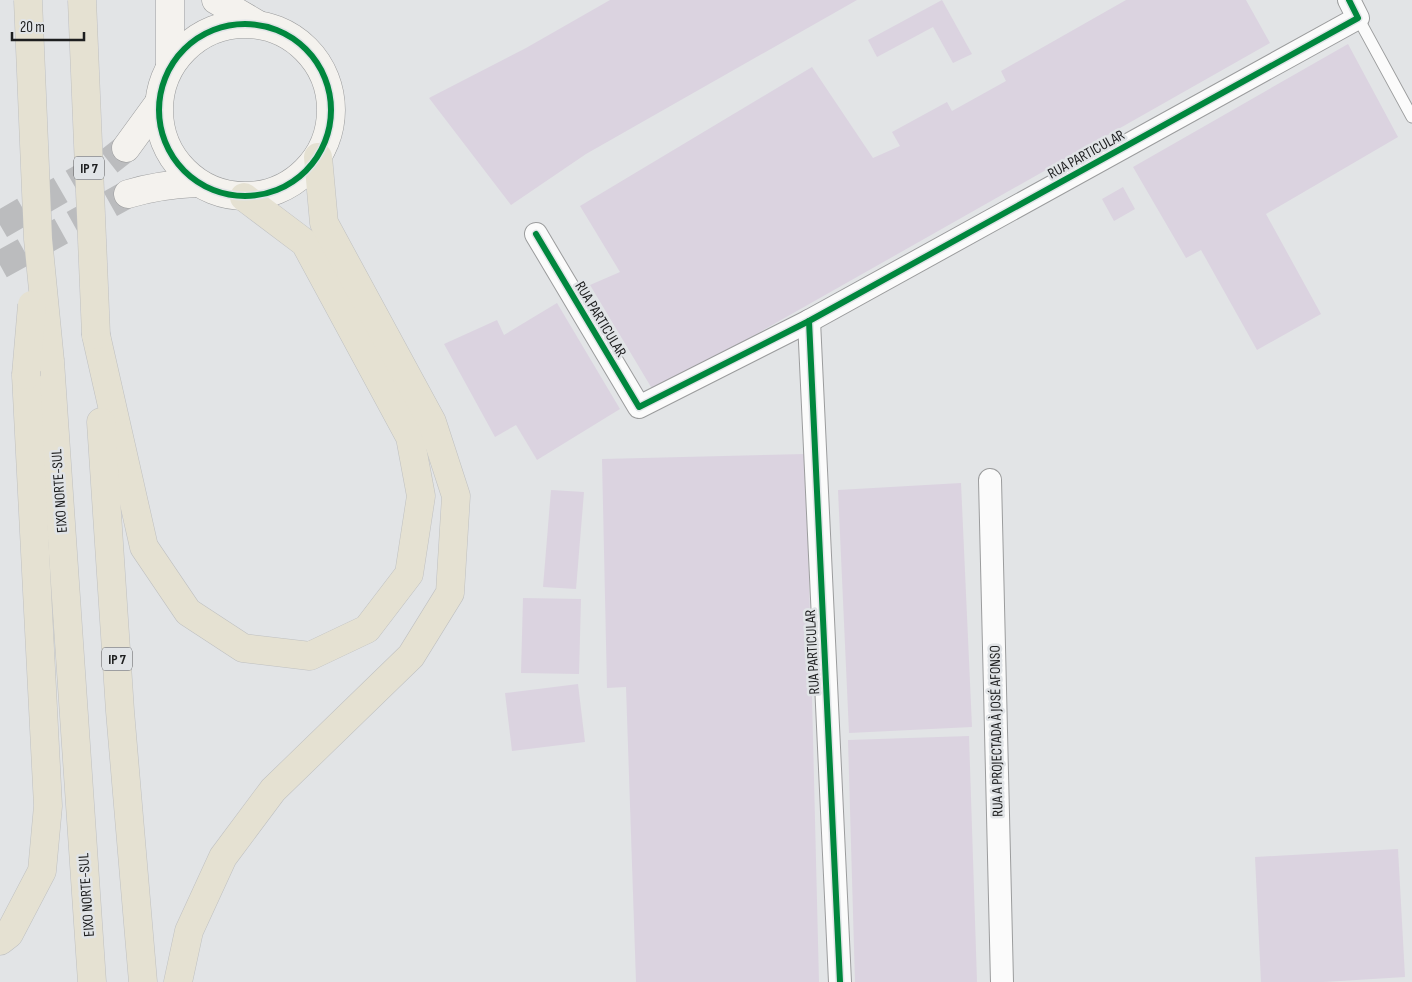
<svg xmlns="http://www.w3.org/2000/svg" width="1412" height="982" viewBox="0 0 1412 982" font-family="'Sofia Sans Condensed',sans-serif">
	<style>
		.building { fill: #dbd3e0 }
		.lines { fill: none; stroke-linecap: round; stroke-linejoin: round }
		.secondary-tunnel { stroke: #bbbcbe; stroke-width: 28; stroke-dasharray: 28 14; stroke-linecap: butt }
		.lane-casing { stroke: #9b9c9d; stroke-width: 13 }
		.street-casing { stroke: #9b9c9d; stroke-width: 24 }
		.secondary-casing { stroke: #9b9c9d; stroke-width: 29 }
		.highway-casing { stroke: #bfc0c1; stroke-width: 29 }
		.lane { stroke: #fbfbfb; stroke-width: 11 }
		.street { stroke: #fbfbfb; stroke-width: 22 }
		.secondary { stroke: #f4f2ee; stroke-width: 28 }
		.highway { stroke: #e5e1d2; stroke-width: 28 }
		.highway-bridge-casing { stroke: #bfc0c1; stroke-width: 29; stroke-linecap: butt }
		.highway-bridge { stroke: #e5e1d2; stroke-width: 28 }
		.cycleway-casing { stroke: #e1e4e7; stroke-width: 9 }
		.cycleway { stroke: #00873e; stroke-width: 6 }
		.labels { text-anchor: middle; stroke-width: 5; stroke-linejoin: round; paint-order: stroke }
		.shield { fill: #e1e4e7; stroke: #58595b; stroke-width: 1 }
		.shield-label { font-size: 14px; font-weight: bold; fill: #1d1e1f }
		.street-label { font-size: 15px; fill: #1d1e1f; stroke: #e1e4e7 }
	</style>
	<rect width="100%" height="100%" fill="#e2e4e6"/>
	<g class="building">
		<path d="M610,0h247l-271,154 -75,51 -82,-107 97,-50z"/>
		<path d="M942,0l30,54 -19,9 -20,-36 -56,30 -9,-17z"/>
		<path d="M1126,0h120l24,43 -616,349 -64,-107 30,-13 -40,-66 232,-139 61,91 27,-12 -8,-14 55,-30 5,9 54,-30 -5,-10z"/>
		<path d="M1348,44l50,93 -132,77 55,100 -64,36 -56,-100 -15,8 -53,-91z"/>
		<path d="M1123,187l12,22 -21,12 -12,-22z"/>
		<path d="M557,303l63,106 -83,51 -21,-35 -21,12 -51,-93 53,-24 7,15z"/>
		<path d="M806,454l13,528h-183l-10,-295 -19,1 -5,-229z"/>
		<path d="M961,483l11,244 -123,6 -11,-243z"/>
		<path d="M551,490l33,2 -8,97 -33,-2z"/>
		<path d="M523,598l58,1 -2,75 -58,-1z"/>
		<path d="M578,684l7,58 -73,9 -7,-58z"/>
		<path d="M969,736l8,246h-122l-7,-242z"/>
		<path d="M1398,849l7,128 -81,5h-63l-6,-125z"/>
	</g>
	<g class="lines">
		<g class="secondary-tunnel">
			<path d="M0,225l107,-62 19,-15"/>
			<path d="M0,265l128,-71"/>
		</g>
		<g class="lane-casing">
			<path id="lane" d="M1358,18l54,99"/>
		</g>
		<g class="street-casing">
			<g id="street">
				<path d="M536,234l103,173 170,-86 549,-303 -9,-18"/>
				<path d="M809,321l31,661"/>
				<path d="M990,480l12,502"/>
			</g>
		</g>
		<g class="secondary-casing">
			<g id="secondary">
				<path d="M170,0v66"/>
				<path d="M216,0l41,24"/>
				<circle cx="245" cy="110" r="86"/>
				<path d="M126,148l32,-44"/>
				<path d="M128,194c23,-7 45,-10 68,-11"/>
			</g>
		</g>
		<g class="highway-casing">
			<g id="highway">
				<path d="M96,335l48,212 44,65 55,36 67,8 57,-27 42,-55 12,-78 -11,-59 -105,-194 -61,-46"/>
				<path d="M50,361l42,621"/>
				<path d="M101,422l19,289 23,271"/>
				<path d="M0,941l9,-7 33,-63 6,-65 -22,-431"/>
				<path d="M178,982l11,-51 34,-74 50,-67 138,-134 39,-63 6,-97 -24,-74 -108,-199 -6,-66"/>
			</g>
		</g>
		<use href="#lane" class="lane"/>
		<use href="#street" class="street"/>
		<use href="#secondary" class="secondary"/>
		<use href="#highway" class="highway"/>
		<g class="highway-bridge-casing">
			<g id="highway-bridge">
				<path d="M28,0l10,239 12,122"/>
				<path d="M82,0l14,335"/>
				<path d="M26,375l6,-70"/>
			</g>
		</g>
		<use href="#highway-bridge" class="highway-bridge"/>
		<g class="cycleway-casing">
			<g id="cycleway">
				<circle cx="245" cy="110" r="86"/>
				<path d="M536,234l103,173 170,-86 549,-303 -9,-18"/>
				<path d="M809,321l31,661"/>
			</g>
		</g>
		<use href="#cycleway" class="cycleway"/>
	</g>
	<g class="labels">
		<g class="shield">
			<rect x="74" y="156.5" width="30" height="23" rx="4"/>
			<rect x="102" y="647.5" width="30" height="23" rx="4"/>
		</g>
		<g class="shield-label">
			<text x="89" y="173">IP 7</text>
			<text x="117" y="664">IP 7</text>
		</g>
		<g class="street-label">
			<text transform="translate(1086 154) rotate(-29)" y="5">RUA PARTICULAR</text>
			<text transform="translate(601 319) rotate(59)" y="5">RUA PARTICULAR</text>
			<text transform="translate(59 491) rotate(-94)" y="5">EIXO NORTE-SUL</text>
			<text transform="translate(812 652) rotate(-93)" y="5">RUA PARTICULAR</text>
			<text transform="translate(996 731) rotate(-91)" y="5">RUA A PROJECTADA À JOSÉ AFONSO</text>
			<text transform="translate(86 895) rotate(-94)" y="5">EIXO NORTE-SUL</text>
		</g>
	</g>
	<path d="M12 32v8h72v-8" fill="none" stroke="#1d1e1f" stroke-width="2.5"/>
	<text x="20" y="32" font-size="15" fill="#1d1e1f" stroke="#e1e4e7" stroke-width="4" paint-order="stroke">20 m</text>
</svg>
